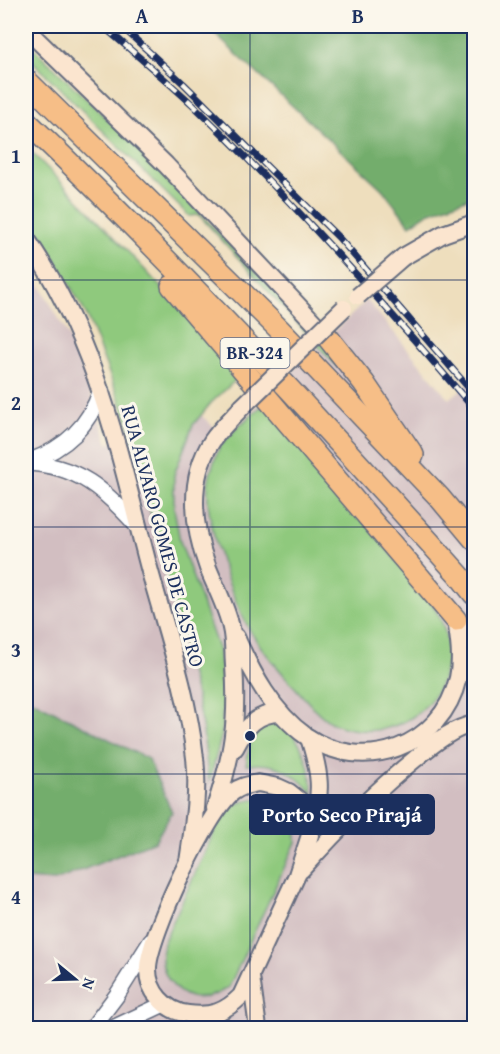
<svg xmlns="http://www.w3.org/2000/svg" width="500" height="1054" viewBox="0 0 500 1054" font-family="'Gentium Book Plus',serif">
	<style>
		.industrial { fill: #d2bec1 }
		.green { fill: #8fc97d; stroke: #557c6e; stroke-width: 1.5 }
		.forest { fill: #73ad6c; stroke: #476e65; stroke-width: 1.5 }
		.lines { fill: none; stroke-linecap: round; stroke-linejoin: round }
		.tertiary-casing { stroke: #656c7f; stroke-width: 18 }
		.secondary-casing { stroke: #656c7f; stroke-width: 20 }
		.motorway-casing { stroke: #656c7f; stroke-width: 24 }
		.tertiary { stroke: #fff; stroke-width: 15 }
		.secondary { stroke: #fbe5cf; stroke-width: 16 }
		.motorway { stroke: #f6be87; stroke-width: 21 }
		.rail-casing { stroke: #1b2f5e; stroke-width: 7 }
		.rail { stroke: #fbf7ec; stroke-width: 4.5; stroke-dasharray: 14; stroke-linecap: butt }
		.secondary-bridge-casing { stroke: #656c7f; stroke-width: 20; stroke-linecap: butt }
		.secondary-bridge { stroke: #fbe5cf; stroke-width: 16 }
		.grid { fill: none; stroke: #1b2f5e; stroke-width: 1.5; stroke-opacity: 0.55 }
		.labels { text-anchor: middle; stroke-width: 6; stroke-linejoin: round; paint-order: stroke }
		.shield { fill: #fbf7ec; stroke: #5e6b89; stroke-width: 1.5 }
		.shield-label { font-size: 18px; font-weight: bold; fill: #1b2f5e }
		.street-label { font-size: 20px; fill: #1b2f5e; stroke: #fbf7ec }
		.leader { fill: none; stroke: #1b2f5e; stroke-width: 2 }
		.callout-dot { fill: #1b2f5e; stroke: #fbf7ec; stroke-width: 2 }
		.callout { fill: #1b2f5e; stroke: #1b2f5e; stroke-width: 2 }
		.callout-label { font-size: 21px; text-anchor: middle; font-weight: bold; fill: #fff }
		.neatline { fill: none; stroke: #1b2f5e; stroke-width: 2 }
		.grid-label { font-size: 20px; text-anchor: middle; font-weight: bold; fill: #1b2f5e }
	</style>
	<rect width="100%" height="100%" fill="#fbf7ec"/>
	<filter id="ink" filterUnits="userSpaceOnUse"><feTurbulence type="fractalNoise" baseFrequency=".0167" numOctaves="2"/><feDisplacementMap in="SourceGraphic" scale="12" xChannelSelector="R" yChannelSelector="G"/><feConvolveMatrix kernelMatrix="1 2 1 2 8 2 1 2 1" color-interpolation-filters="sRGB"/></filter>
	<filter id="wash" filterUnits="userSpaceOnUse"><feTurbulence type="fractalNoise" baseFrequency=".008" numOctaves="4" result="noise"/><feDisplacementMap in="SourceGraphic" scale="24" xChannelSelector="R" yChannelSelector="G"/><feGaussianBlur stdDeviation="1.35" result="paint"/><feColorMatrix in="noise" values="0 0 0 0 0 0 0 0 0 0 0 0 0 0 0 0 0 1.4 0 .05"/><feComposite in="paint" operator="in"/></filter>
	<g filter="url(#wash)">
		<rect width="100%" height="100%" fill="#eedebd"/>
		<path class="industrial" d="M26,263l10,15 37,66 35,100 55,-20 38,-9 23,22 143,-137 82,99 25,-19v648h-448z"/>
		<g class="green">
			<path d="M26,41l121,116 179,189 14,20 -2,2 -139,-153 -10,1 -163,-161z"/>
			<path d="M26,147c75,73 145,150 214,229l-29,27 -18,22 -19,50v33l6,33 39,110 4,42 -1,41 -13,49 -6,-52 -8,-40 -67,-269 -42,-108 -40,-71 -20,-29z"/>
			<path d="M264,404l165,195c9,14 17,28 18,46 5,63 -59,103 -115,78 -12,-6 -24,-21 -33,-31 -14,-16 -29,-32 -41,-49 -23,-32 -54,-120 -50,-159 1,-8 9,-33 13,-39 9,-13 31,-30 43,-41z"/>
			<path d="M279,720c24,21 31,43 34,74 -20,-23 -37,-33 -67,-29l6,-33 6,-11z"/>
			<path d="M252,799c31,1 44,11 44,43l-67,145c-10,6 -19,11 -31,11 -19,0 -35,-20 -36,-38 -1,-6 2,-13 2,-19l56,-122 16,-15z"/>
		</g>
		<g class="forest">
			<path d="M206,26h268v170l-46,17 -18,12 -28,-36z"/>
			<path d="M26,697l122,62 24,53 -17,29 -100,40 -29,-2z"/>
		</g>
	</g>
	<g filter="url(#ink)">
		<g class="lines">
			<g class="tertiary-casing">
				<g id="tertiary">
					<path d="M30,461c36,-13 59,-35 71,-71"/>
					<path d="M26,463c52,2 79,27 112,64"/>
					<path d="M92,1028l25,-33 34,-54"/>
					<path d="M113,1028l51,-24"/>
				</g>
			</g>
			<g class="secondary-casing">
				<g id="secondary">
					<path d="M26,29l140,136 159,169"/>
					<path d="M26,238c71,103 92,212 123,330 17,62 39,126 46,190 4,35 -2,69 -7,104"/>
					<path d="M403,257l40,-23 31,-11"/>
					<path d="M458,623l16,23"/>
					<path d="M236,637c16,36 37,76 70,99 58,39 136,11 152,-58 4,-19 1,-39 -2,-58"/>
					<path d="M309,738c11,34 14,54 3,89"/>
					<path d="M235,748c11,-21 21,-35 45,-35"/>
					<path d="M258,783l20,4 11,5 10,8 8,10 3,25 -13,40 -56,121c-16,16 -30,21 -53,18 -23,-3 -41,-23 -40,-47 2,-33 59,-155 85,-175 8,-6 15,-7 25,-9z"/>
					<path d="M215,808c18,-54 23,-87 19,-143 -1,-12 0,-25 -3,-37 -4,-20 -15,-40 -23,-60 -15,-40 -21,-89 4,-127 8,-12 20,-23 30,-34"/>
					<path d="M301,870c36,-40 72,-77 114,-111 17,-14 37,-31 59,-35"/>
					<path d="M251,977l7,51"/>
				</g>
			</g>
			<g class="motorway-casing">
				<g id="motorway">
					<path d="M26,80l253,249 160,168 35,42"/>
					<path d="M26,121c151,144 293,298 433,454l15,19"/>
					<path d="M172,286l284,334"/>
					<path d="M325,334l39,49 49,72"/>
				</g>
			</g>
			<use href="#tertiary" class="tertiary"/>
			<use href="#secondary" class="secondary"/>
			<use href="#motorway" class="motorway"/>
			<g class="rail-casing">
				<g id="rail">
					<path d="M103,26c30,26 60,51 89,78 100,96 192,200 282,305"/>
					<path d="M121,26l63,58 155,154 135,156"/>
				</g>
			</g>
			<use href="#rail" class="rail"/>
			<g class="secondary-bridge-casing">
				<g id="secondary-bridge">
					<path d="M358,296l45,-39"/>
					<path d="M242,407l102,-99"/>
				</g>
			</g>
			<use href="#secondary-bridge" class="secondary-bridge"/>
		</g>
	</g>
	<path class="grid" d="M250,26v1002M26,280h448M26,527h448M26,774h448"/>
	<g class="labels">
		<rect class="shield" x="220.5" y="338" width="69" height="30" rx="4.5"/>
		<g class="shield-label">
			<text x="255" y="359">BR-324</text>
		</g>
		<g class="street-label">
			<text transform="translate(163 536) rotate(75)" y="7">RUA ALVARO GOMES DE CASTRO</text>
		</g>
	</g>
	<path class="leader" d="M250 736L250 814"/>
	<circle class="callout-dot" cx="250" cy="736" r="6"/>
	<rect class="callout" x="250" y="795" width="184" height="39" rx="6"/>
	<g class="callout-label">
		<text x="342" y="822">Porto Seco Pirajá</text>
	</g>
	<rect width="500" height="1054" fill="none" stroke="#fbf7ec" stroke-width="66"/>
	<g transform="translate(75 979) rotate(109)" stroke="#fbf7ec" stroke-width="4.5" paint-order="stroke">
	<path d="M0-4.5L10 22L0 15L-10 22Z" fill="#1b2f5e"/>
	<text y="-9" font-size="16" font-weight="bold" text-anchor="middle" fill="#1b2f5e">N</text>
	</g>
	<rect x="33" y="33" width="434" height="988" class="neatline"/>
	<g class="grid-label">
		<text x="142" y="23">A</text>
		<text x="358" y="23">B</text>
		<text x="16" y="163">1</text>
		<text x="16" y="410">2</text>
		<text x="16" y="657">3</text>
		<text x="16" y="904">4</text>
	</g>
</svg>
